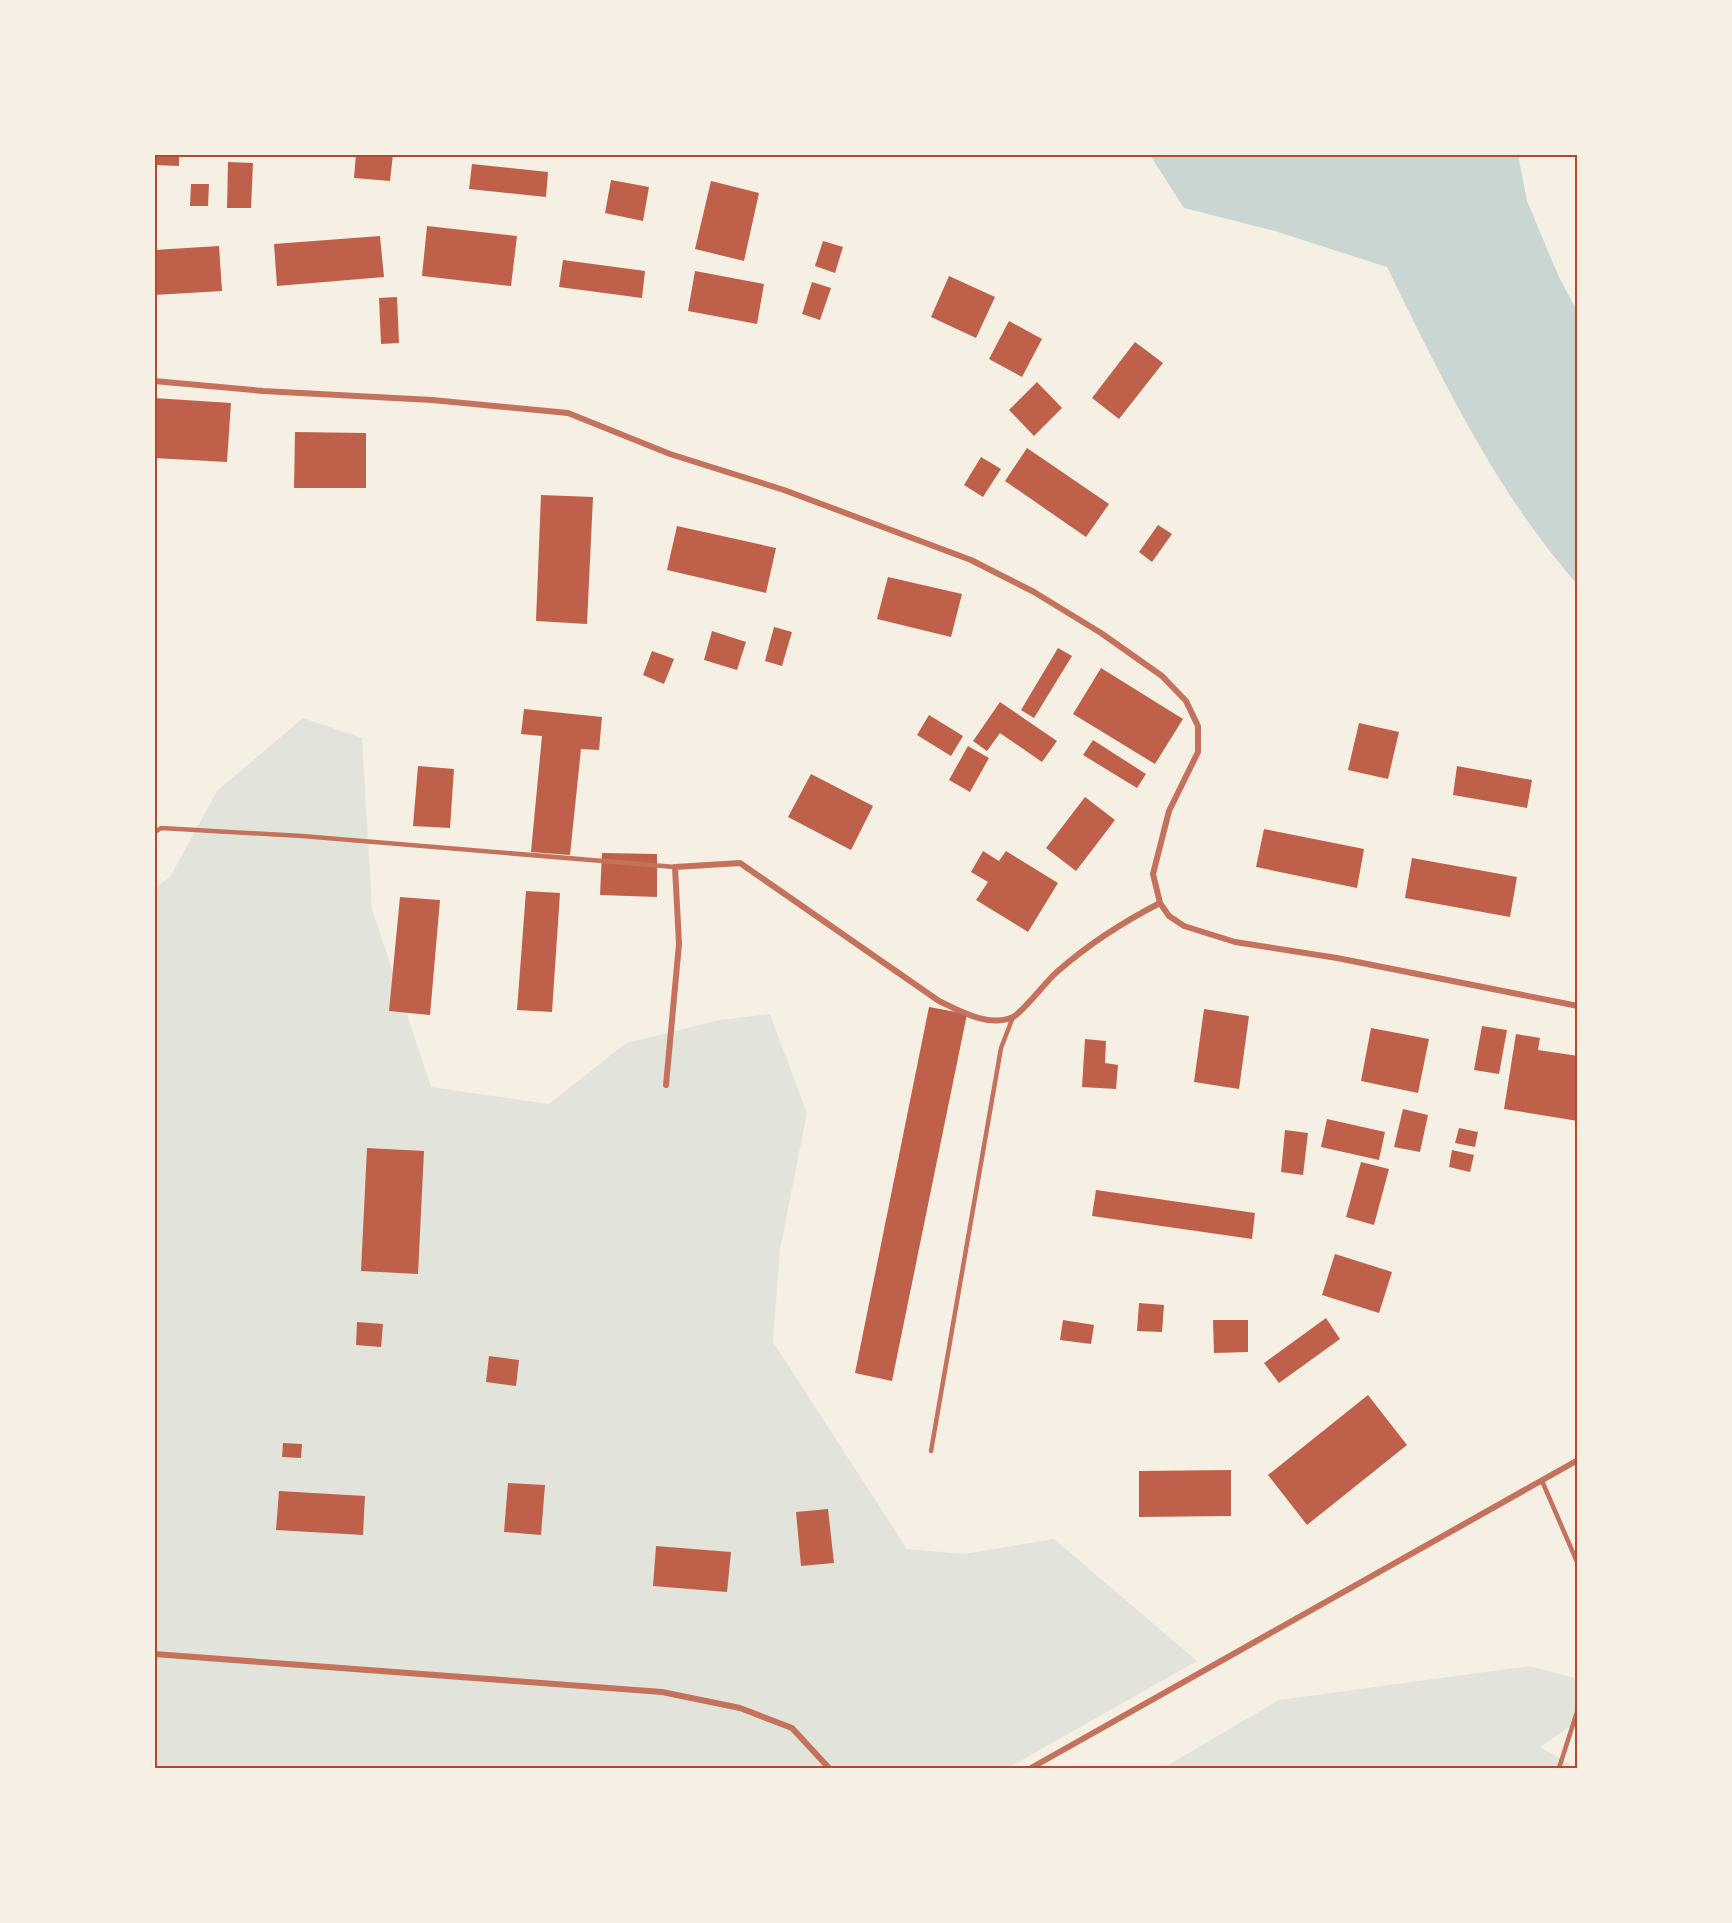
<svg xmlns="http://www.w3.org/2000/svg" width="1732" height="1923" viewBox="0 0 1732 1923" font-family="Helvetica,sans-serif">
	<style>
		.green { fill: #e2e4dc }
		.water { fill: #c9d6d2 }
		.building { fill: #bf614a }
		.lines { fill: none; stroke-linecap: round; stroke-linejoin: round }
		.service { stroke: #c5725c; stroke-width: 4.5 }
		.minor { stroke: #c5725c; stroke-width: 6 }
		.neatline { fill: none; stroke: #b5482f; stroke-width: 2 }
	</style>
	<rect width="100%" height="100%" fill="#f6efe4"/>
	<g class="green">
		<path d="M303,718l59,20 10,171 59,178 118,17 77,-61 94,-23 50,-6 37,99 -27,136 -7,93 134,207 57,5 90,-15 143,122 -189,107h-853v-881l15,-10 47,-86z"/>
		<path d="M1530,1666l47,13v43l-37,25 37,21h-414l116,-68z"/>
	</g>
	<path class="water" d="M1150,155h368l9,46 31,74 19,36v273c-81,-92 -136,-207 -190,-317l-112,-36 -91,-23z"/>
	<g class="building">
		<path d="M154,154h25v12l-25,-1z"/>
		<path d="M356,154h37l-3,27 -36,-3z"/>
		<path d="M228,162l25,1 -2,45h-24z"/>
		<path d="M472,164l76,8 -2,25 -77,-8z"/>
		<path d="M611,180l38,7 -6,34 -38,-8z"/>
		<path d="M711,181l48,12 -15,68 -49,-12z"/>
		<path d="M191,184h18l-1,22h-18z"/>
		<path d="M427,226l90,10 -6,50 -89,-10z"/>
		<path d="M380,236l4,41 -107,9 -3,-42z"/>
		<path d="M823,241l20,6 -8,26 -20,-7z"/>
		<path d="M219,246l3,45 -68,4v-45z"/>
		<path d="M563,260l82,11 -3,27 -83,-11z"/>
		<path d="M695,271l69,13 -7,40 -69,-13z"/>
		<path d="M949,276l46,21 -19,41 -45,-21z"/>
		<path d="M812,282l19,6 -11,32 -18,-6z"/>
		<path d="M397,297l2,46 -18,1 -2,-46z"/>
		<path d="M1009,321l33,18 -20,38 -33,-18z"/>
		<path d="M1135,342l28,21 -44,56 -27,-21z"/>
		<path d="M1037,382l25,26 -28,28 -25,-26z"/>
		<path d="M154,398l77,5 -4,59 -73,-4z"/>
		<path d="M295,432l71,1v55h-72z"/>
		<path d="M1027,448l82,56 -23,33 -81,-56z"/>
		<path d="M981,457l20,12 -18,28 -19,-12z"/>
		<path d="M541,495l52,2 -6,127 -51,-3z"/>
		<path d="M1158,525l14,9 -20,28 -13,-10z"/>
		<path d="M677,526l99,22 -10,45 -99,-23z"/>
		<path d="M888,577l74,17 -11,43 -74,-18z"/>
		<path d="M774,627l18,5 -10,34 -17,-5z"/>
		<path d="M712,631l34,11 -9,28 -33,-10z"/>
		<path d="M1058,648l14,8 -38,62 -13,-8z"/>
		<path d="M652,651l22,8 -10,25 -21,-9z"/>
		<path d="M1101,668l82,51 -28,45 -82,-50z"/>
		<path d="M1000,702l57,39 -15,21 -42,-29 -13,18 -14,-10z"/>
		<path d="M524,709l78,8 -3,33 -18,-1 -11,106 -39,-3 11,-116 -21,-2z"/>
		<path d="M929,715l34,21 -12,20 -34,-21z"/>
		<path d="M1359,723l40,9 -11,47 -40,-9z"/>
		<path d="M1093,740l53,34 -9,14 -54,-33z"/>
		<path d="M968,746l21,12 -19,34 -21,-12z"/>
		<path d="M418,766l36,3 -4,59 -37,-2z"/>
		<path d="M1457,766l75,14 -5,28 -74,-13z"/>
		<path d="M811,774l62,32 -22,44 -63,-33z"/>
		<path d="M1085,797l30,23 -39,51 -30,-23z"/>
		<path d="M1264,829l100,20 -7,39 -101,-21z"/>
		<path d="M983,851l16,10 7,-10 52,32 -30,49 -52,-32 12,-18 -17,-10z"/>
		<path d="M602,853l55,1v43l-57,-2z"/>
		<path d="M1412,858l105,19 -7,40 -105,-19z"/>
		<path d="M526,891l34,2 -8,119 -35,-2z"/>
		<path d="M400,897l40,3 -10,115 -41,-4z"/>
		<path d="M929,1007l38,7 -75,367 -37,-8z"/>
		<path d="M1204,1009l45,7 -10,73 -45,-7z"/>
		<path d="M1482,1026l25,4 -8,44 -25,-4z"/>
		<path d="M1371,1028l58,11 -11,54 -57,-12z"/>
		<path d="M1516,1034l24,4 -2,12 40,6v65l-74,-12z"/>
		<path d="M1085,1039l21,2 -1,22 13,2 -2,24 -34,-2z"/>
		<path d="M1403,1109l25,6 -8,37 -26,-5z"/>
		<path d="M1327,1119l58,13 -6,28 -58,-13z"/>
		<path d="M1459,1128l19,4 -3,15 -20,-4z"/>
		<path d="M1285,1130l23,3 -5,42 -22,-3z"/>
		<path d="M367,1148l57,3 -6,123 -57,-3z"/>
		<path d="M1452,1150l22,5 -4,17 -21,-5z"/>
		<path d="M1361,1162l28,7 -15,56 -28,-8z"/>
		<path d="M1096,1190l159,23 -3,26 -160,-23z"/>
		<path d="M1335,1254l57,18 -13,41 -57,-18z"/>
		<path d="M1139,1303l25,2 -2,27 -25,-1z"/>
		<path d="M1326,1318l14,21 -61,44 -15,-20z"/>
		<path d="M1063,1320l31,5 -3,19 -31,-4z"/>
		<path d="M1213,1320h35v32l-34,1z"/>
		<path d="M357,1322l26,2 -2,23 -25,-2z"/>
		<path d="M489,1356l30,4 -3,26 -30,-4z"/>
		<path d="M1368,1395l39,50 -100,80 -39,-50z"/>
		<path d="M283,1443l19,1 -1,14 -19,-1z"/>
		<path d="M1231,1470v46l-92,1v-46z"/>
		<path d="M508,1483l37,2 -4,50 -37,-3z"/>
		<path d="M279,1491l86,5 -2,39 -87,-5z"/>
		<path d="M828,1509l6,54 -33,3 -5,-54z"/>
		<path d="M656,1546l75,6 -4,40 -74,-6z"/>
	</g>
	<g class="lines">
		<g class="service">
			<path d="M154,833l7,-5 141,8 373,31"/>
			<path d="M931,1451l70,-403 12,-31"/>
			<path d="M1542,1481l36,83"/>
			<path d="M1559,1768l19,-59"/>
		</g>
		<g class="minor">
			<path d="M154,381l109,10 169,9 136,13 102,41 114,36 187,70 63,32 67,41 61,43 24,25 12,25v26l-29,59 -16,63 7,29 9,13 15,10 51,16 102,16 241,48"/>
			<path d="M666,1085l13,-141 -4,-77 65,-4 199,138c21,10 50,27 74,16 11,-6 33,-36 45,-46 32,-28 65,-49 102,-68"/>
			<path d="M154,1654l508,38 78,16 52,20 37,40"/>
			<path d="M1031,1768l547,-308"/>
		</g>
	</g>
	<rect width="1732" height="1923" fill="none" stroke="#f6efe4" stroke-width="312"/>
	<rect x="156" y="156" width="1420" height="1611" class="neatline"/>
</svg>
